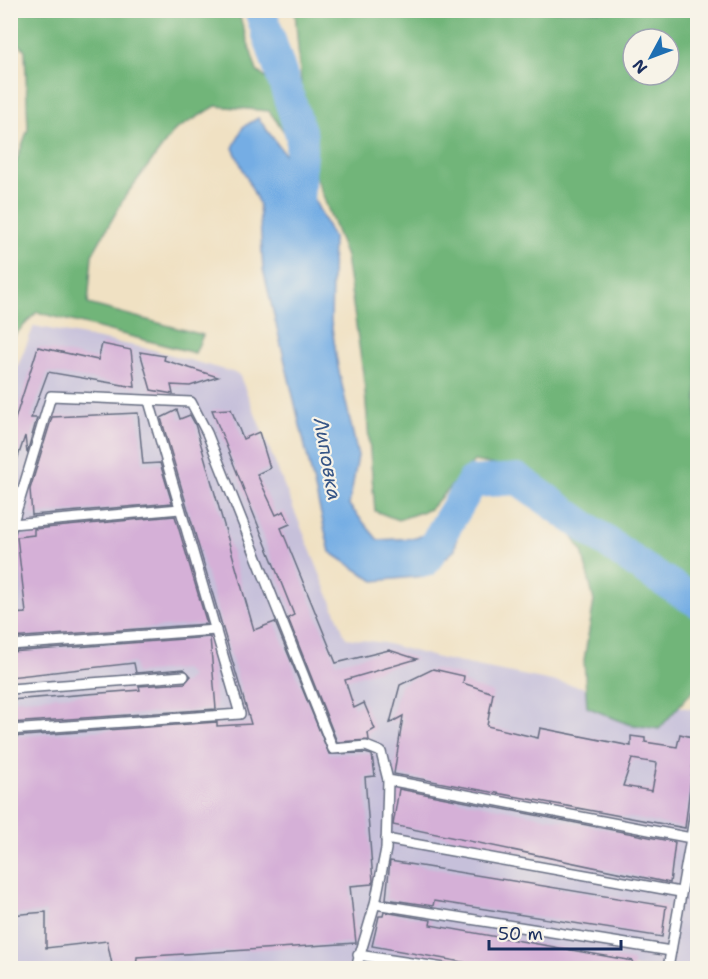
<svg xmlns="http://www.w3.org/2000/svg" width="708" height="979" viewBox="0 0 708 979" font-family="'Shantell Sans',sans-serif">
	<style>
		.industrial { fill: #c6c0da }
		.forest { fill: #71b579; stroke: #46726c; stroke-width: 1.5; fill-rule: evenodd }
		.water { fill: #74ade4; stroke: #486ea1; stroke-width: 1.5 }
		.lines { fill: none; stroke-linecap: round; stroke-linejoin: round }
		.river { stroke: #74ade4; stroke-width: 32 }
		.building { fill: #d5b0d7; fill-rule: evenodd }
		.service-casing { stroke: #666d81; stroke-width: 12 }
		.service { stroke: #fff; stroke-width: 9 }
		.labels { text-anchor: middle; stroke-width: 4.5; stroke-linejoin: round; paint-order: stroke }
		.water-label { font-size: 20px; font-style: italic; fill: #365586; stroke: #f7f3e8 }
	</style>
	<rect width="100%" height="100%" fill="#f7f3e8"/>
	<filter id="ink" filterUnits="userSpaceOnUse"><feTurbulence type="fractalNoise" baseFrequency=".0167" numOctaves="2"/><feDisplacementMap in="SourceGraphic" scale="12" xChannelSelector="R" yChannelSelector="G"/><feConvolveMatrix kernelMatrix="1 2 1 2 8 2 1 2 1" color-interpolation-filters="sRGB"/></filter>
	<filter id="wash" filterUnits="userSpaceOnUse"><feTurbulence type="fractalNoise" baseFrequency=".008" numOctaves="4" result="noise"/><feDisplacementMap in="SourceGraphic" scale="24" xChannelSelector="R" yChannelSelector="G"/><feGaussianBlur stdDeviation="1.35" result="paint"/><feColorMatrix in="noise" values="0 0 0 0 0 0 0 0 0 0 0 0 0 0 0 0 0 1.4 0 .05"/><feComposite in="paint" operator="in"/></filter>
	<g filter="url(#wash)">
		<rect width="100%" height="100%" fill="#f0e1c3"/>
		<path class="industrial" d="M34,326l116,23 89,25 107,264 38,5 58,16 255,51v258h-686l-1,-583z"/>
		<path class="forest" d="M11,10l227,1 19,60 46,38 -8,-98h402v679l-3,-1 -35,40 -31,-5 -41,-17 -3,-47 10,-59 -12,-50 -52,-79 -56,-11 -44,48 -32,11 -23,-9 -11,-131 -18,-123 -31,-83 -46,-63 -53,-5 -41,24 -49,65 -34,60 -4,49 115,31 -8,18 -158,-41 -26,27v-163l17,-47 -3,-79 -14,-15zM633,39h36v36h-36z"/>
		<path class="water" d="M258,118l48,65 27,55 -2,83 7,46 20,89 -9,49 29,35 38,-2 43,-18 -4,30 -31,26 -50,5 -44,-29 -67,-283 -4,-65 -26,-56 10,-21z"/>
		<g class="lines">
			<g class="river">
				<path d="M260,10l42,127 -5,79"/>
				<path d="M425,561l47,-79 46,-3 128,91 52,32"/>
			</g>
		</g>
		<g id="blocks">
			<g class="building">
				<path d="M102,344l29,6 4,37 -87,-15 -17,46h6l-10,35 -2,-17 -12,36h-3v-37l28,-88 60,13z"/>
				<path d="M140,352l25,4 -1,4 54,17 -28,9 -19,-1 2,9 -22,-4z"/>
				<path d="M231,409l12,30 16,-7 11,36 -13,6 19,41 8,-4 6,13 -9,4 55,135 53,-13 28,9 -72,21 9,28 10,-5 11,26 -7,4 1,7 -32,2 -49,-124 6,-3 -82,-205z"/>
				<path d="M177,410l3,9 10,-4 5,9 59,206 21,-8 54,132 36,-1 7,2 3,21 -10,1 8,104 -1,3 -22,2 6,57 -219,14 -1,12h-23l-6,-28 -61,7v-36l-36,3v-178l207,-15v4l34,-2 -90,-306z"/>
				<path d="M138,413l5,51 17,-1 12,40 -140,12 -2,-26 22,-72z"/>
				<path d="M175,516l32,108 -197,14v-24l16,-1 -9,-76 17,-2v-6z"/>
				<path d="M210,637l6,72 -206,14v-23l130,-10 -1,-4 46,-3 6,-7 -7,-7 -48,4 -2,-10 -124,14v-25z"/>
				<path d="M433,669l31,7 -1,7 30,10 -6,33 51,12 2,-10 91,18v-10l14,2v4l32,5 3,-13 16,4 -11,90 -291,-54 9,-58 -13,7 10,-38zM632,759l25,4 -5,28 -29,-5z"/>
				<path d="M399,789l276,53 -5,41 -277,-58z"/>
				<path d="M390,861l276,45 -4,31 -228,-36 -1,5 -47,-7z"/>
				<path d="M384,912l47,8 -1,5 203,36v8h-132l-129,-23 7,-30h4z"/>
			</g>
		</g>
	</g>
	<g filter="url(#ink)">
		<use href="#blocks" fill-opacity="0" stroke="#666d81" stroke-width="1.5"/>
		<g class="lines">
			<g class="service-casing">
				<g id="service">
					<path d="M12,524l168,-15"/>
					<path d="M10,532l41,-136 140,6 16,31 126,316 33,-3 15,6 7,28 303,58 -23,130"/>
					<path d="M10,645l206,-15"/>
					<path d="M10,689l174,-13"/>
					<path d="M10,730l230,-16 -91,-313"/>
					<path d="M691,838l7,-47"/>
					<path d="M386,839l294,53"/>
					<path d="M375,904l296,47"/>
					<path d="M358,955l86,13"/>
					<path d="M356,968l19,-64 11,-55 2,-69"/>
				</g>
			</g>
			<use href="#service" class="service"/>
		</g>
	</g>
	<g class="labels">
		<g class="water-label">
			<text transform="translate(328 459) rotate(80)" y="7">Липовка</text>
		</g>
	</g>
	<rect width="708" height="979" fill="none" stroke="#f7f3e8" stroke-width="36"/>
	<g transform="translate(651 57) rotate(229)"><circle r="28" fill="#f7f3e8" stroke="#9fa5b1" stroke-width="1.5"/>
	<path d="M0-4.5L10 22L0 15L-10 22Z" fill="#1f6fb2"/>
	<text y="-9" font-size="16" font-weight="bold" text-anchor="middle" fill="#1b2f5e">N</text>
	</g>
	<path d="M489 940v9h132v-9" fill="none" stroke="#1b2f5e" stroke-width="3"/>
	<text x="498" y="940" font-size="18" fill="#1b2f5e" stroke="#f7f3e8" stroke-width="4.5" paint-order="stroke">50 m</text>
</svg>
